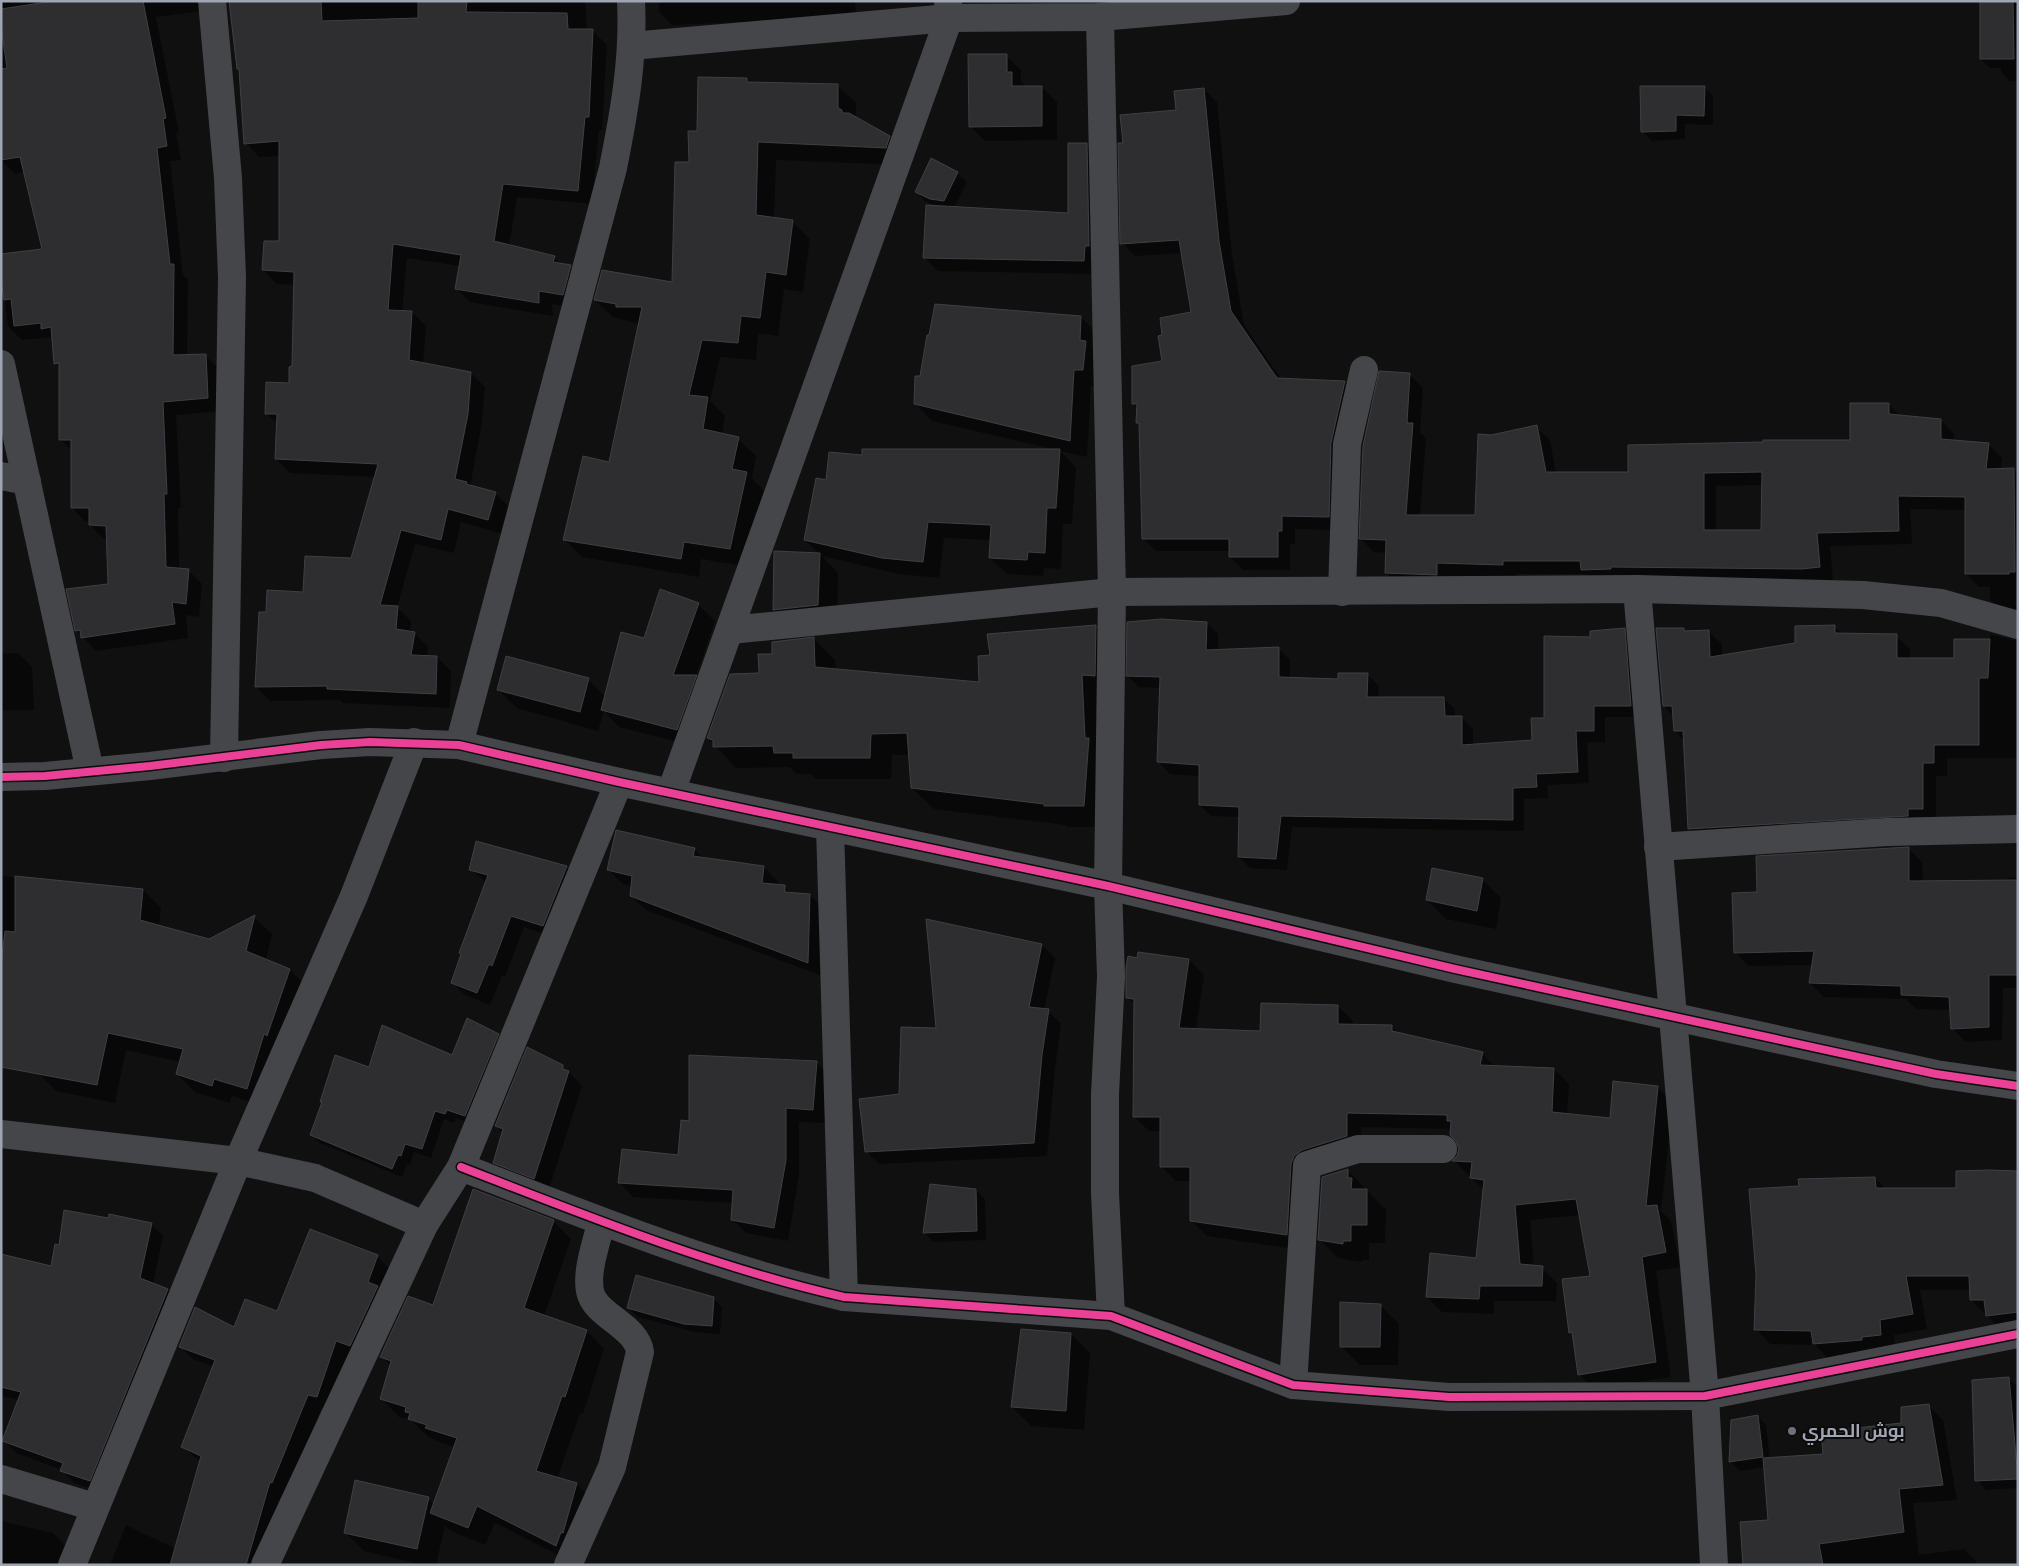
<svg xmlns="http://www.w3.org/2000/svg" width="2019" height="1566" viewBox="0 0 2019 1566" font-family="'Roboto Condensed',Cairo,sans-serif">
	<style>
		.shadow { fill: #0007; fill-rule: evenodd }
		.building { fill: #2e2e30; stroke: #3f4045; fill-rule: evenodd }
		.lines { fill: none; stroke-linecap: round; stroke-linejoin: round }
		.minor { stroke: #45464a; stroke-width: 28 }
		.cycleway-casing { stroke: #0b0b0c; stroke-width: 11 }
		.cycleway { stroke: #ea4096; stroke-width: 8 }
		.poi-dot { fill: #6e717a; stroke: #0b0b0c; stroke-width: 2 }
		.labels { text-anchor: middle; stroke-width: 4; stroke-linejoin: round; paint-order: stroke }
		.poi-label { font-size: 18px; font-weight: bold; fill: #a0a5b3; stroke: #0b0b0c; text-anchor: start }
	</style>
	<rect width="100%" height="100%" fill="#101011"/>
	<g class="shadow">
		<path d="M1,1h218l-8,9 -55,7 23,115 -3,1 5,27 -11,1 13,114 5,4 -1,77 18,-1 14,14 2,42 -45,4 5,93h-3l1,61 9,1 14,14 -3,33 -13,-2 2,23 -92,13 -20,-21 33,-45 -1,-46h-4l-14,-14v-3h-4l-14,-14v-57l-12,-12v-71l-5,-5 -2,-24 -2,-2 -29,3 -14,-14 -7,-56 42,-20 -18,-78 -10,2 -14,-14z"/>
		<path d="M230,1h355l2,30h6l14,14 -5,85h-3l-7,74 -75,-7 -8,49 45,11 7,7 9,2 14,14 -7,28 -25,-4 1,12 -83,-14 -14,-14 4,-22 -53,-8 -5,54h10l14,14 -3,38 48,9 14,14 -4,41 -11,59 25,6 14,14 -7,27 -41,-12 -7,31 -39,-9 -18,63 14,14 -1,12h4l14,14 -1,10h10l14,14 -1,37 -107,-5 -3,-3 -70,1 -14,-14 11,-73 37,-20 48,-34 24,-83 -86,-4 -14,-14 2,-34 -12,-12 25,-29 2,-16 2,-83 -18,-1 -14,-14 18,-27v-87l-22,1 -13,-14 -5,-72 -3,-3z"/>
		<path d="M659,1h196l1,16 -184,8 -13,-13z"/>
		<path d="M1004,1h91v10l-72,9z"/>
		<path d="M1980,1h38v80h-8l-9,-9v-4h-11l-9,-9z"/>
		<path d="M1006,56l15,14v12l5,5h16l15,15v38l-72,1 -15,-15z"/>
		<path d="M747,79l3,4 88,3 18,17v16l33,18 18,18 -4,10 -127,-5 -2,59 18,2 18,18 -7,53 -19,-3 -6,47 -20,-3 -2,27 -36,-3 -10,44 15,15 -3,19 16,4 18,17 -4,22 12,13 -16,76 -47,-8 -2,18 -117,-20 -18,-18 46,-76 30,-139 -27,-7 -18,-17 78,-17 17,-120 8,-31z"/>
		<path d="M1704,87l9,9v29l-28,-1v15l-33,2 -10,-10z"/>
		<path d="M1204,89l13,13 15,153 12,70 37,54 64,3 13,13 -17,135 -46,-1v15h-5v26h-47l-13,-14v-5h-74l-13,-13 -3,-113 -2,-3v-13l-5,-5 31,-42 29,-49 -11,-60 -47,3 -13,-13 2,-98 54,-34z"/>
		<path d="M1086,145l15,14 -3,115 -160,-3 -14,-14 13,-50 -12,-6 -9,-10 41,-18 10,9 -13,26 116,6z"/>
		<path d="M1081,317l17,18 2,52 -9,-1 -4,71 -27,-6 16,16 -4,57h-9l-2,45 -17,-1 -1,8 -36,-2 -17,-16 1,-18 -47,-2 -5,40 -40,-4 -77,-18 16,17 -1,51 -44,4 -19,-18 45,-56 -14,-14 22,-58 37,-25 189,-8 -121,-28 -17,-18 6,-26z"/>
		<path d="M1410,375l13,13 -3,45 6,5 -6,78h57l14,-80 45,-9 14,13 6,33h73l222,-32 38,-37 11,12 41,4 13,14v8l34,2 14,14 -1,12 12,-1 5,5v144l-14,-5 -14,-13v-13h-11l-13,-13v-64l-56,-1 2,35 -82,2 3,34 -238,3 -9,-9h-70v4l-66,-2v11l-50,-1 -14,-14 1,-19 -13,-1 -13,-13zM1763,485l-1,46h-46v-45z"/>
		<path d="M698,604l17,17 -19,55 17,17 -19,53 -75,-19 -15,-16 -6,20 -81,-23 -19,-18 90,-11 17,18 40,-57z"/>
		<path d="M1207,623l11,11v17l60,-3 12,12v18l50,3 27,-7 12,12 -1,12h65l12,11v8h6l12,12v17l60,-5 58,-103 33,-8 12,11 6,76h-37v25h-18l2,41 -42,2 1,13 -24,1v32l-232,-4 -5,43 -37,-2 -11,-11 1,-40 -29,-1 -11,-11v-29l-30,-2 -11,-12 2,-74 -22,-1 -11,-11z"/>
		<path d="M1095,626l22,22 -11,179h-39l-2,-2 -131,-16 -22,-21 -2,-33h-18l-1,24h-75l-5,-5h-14l-8,-7 -53,1 -28,-30 52,-63 13,-20 41,-16 21,21 1,10 144,13 11,-27z"/>
		<path d="M1835,627l8,8 53,1 14,13v10h45v-18h35v-7l28,7v117h-71v18h-11v46l-233,20 -13,-13 -6,-89 -9,-9 -1,-15 -10,-10 19,-77 4,3 21,-1 14,13v12l74,-12z"/>
		<path d="M1,647l1,7 16,-1 14,14 2,43h-33z"/>
		<path d="M1908,848l14,14 1,20 85,-1v-3l10,-1v111h-15l-1,52 -36,2 -14,-14 -1,-18 -35,-1 -10,-10 -82,-2 -14,-14 3,-18 -64,1 -14,-14 24,-58z"/>
		<path d="M694,849l11,10 59,8 14,15v4h6l8,8 18,1 14,14 -2,67 -176,-66 -15,-14 1,-9 -9,-3 -15,-14z"/>
		<path d="M566,867l12,13 -22,58 -32,-11 -19,50 -3,-1 -12,29 -25,-10 -13,-13 35,-99 -17,-14z"/>
		<path d="M1,876l42,4 -42,165z"/>
		<path d="M1483,880l18,18 -5,31 -50,-10 -19,-19z"/>
		<path d="M143,890l18,18 -2,18 50,14 45,-23 18,17 -6,26 24,10 18,18 -43,119 -33,-11 -2,7 -35,-11 -18,-18 4,-12 -55,-12 -11,53 -59,-12 -18,-18z"/>
		<path d="M1042,945l13,13 -11,52 4,1 13,13 -6,45 -8,87 -168,8 -13,-13 71,-122z"/>
		<path d="M1189,960l15,15 -8,55 65,2 77,-26 15,15v5l39,1 8,7 82,19 13,14 59,2 15,15 -2,31 44,4 47,-31 15,14 -12,109 10,10 9,46 -24,4 15,106 -77,12 -15,-15 -5,-38 -4,-4 22,-55 -12,-62 -50,5 4,47 8,1 15,15 -1,18h-62v13l-52,-2 -15,-15 50,-37 7,-70 -30,-29 4,-4 2,-9 -8,-19 -91,-2 1,24 -45,14 -16,85 -94,-14 -15,-15 -1,-40h-15l-15,-15v-35h-12l-15,-15 1,-111 -8,-8z"/>
		<path d="M498,1035l9,9 -33,80 -18,-6 -2,5 -10,-4 -13,39 -17,-6 -4,13 -3,-1 -5,13 -82,-34 -9,-9 12,-31 -2,-2 49,-32 83,-13z"/>
		<path d="M817,1063l13,13 -3,47 -28,-1v53l-11,66 -42,-8 -14,-14 1,-16 -100,-6 -13,-14 60,-26z"/>
		<path d="M563,1066l19,20 -34,106 -40,-16 -14,-14 9,-29 -7,-7z"/>
		<path d="M1347,1170l39,40 -1,33h-16v17h-7v2l-24,-4 -19,-19z"/>
		<path d="M2018,1173v155l-16,2 -31,-30v-10h-51l7,39 -33,6 1,14 -67,9 -13,-13 -45,-1 -14,-15 44,-142 75,-9 11,11h71z"/>
		<path d="M976,1190l9,9 1,41 -53,2 -9,-10z"/>
		<path d="M109,1219l42,5 12,12 -10,48 15,6 12,13 -78,189 -28,-9 -12,-13 -46,-17 -12,-13 15,-40 -18,-4v-83l51,-46 8,-21z"/>
		<path d="M553,1221l18,18 -27,77 43,15 17,18 -21,65 -3,-1 -23,66 20,5 17,18 -18,62 -81,-41 -10,22 -36,-15 -4,-4 -9,39h-13l-59,-14 -19,-19 83,-33 6,6 21,-57 -27,-11 -17,-17 -12,-3 -17,-18 9,-33 -10,-10 53,-49z"/>
		<path d="M377,1256l13,13 -60,141 -8,-3 -62,158h-150l16,-40 50,24 25,-87 -18,-15 31,-80 -21,-8 -13,-13 98,-33z"/>
		<path d="M713,1298l9,9 -2,27 -26,-2 -56,-15 -10,-9z"/>
		<path d="M1380,1305l19,19 -1,41h-38l-19,-19z"/>
		<path d="M1071,1334l19,19 -6,77 -53,-4 -19,-19z"/>
		<path d="M2009,1379l9,8v101l-32,2 -9,-10z"/>
		<path d="M1929,1406l14,14 14,80 -44,3 6,52 45,-6 15,16h-235l25,-44 -4,-54 -25,4 -9,-9 26,-46 9,9 4,34 54,-4 78,-31z"/>
		<path d="M1,1521l52,12 13,13 -9,19h-56z"/>
	</g>
	<g class="building">
		<path d="M54,1h89l23,117 -3,1 4,27 -10,2 13,116h4l-1,91 33,-1 2,44 -45,4 4,92h-3l2,73 23,2 -3,35 -14,-2 3,22 -94,14 -1,-8 -5,1 -9,-42 42,-5 -2,-58 -17,-1v-17h-18v-68h-12v-77l-5,1 -3,-37 -10,2v-6l-27,3 -3,-27 -7,1 -3,-20v-26l41,-5 -22,-92 -19,3v-91l6,-1 -6,-41v-18z"/>
		<path d="M229,1h92l1,20 96,-3v-17h49l-1,11 101,1 1,16h25l-4,88h-4l-7,74 -75,-7 -9,57 61,15 -2,6 18,3 -8,30 -24,-4v12l-84,-14 6,-34 -68,-11 -5,66 24,1 -3,49 62,12 -3,42 -13,65 12,3 -1,2 30,8 -8,28 -40,-11 -7,31 -40,-10 -21,75 18,1 -2,23 19,3 -4,23 26,1 -1,38 -109,-5v-3l-72,1 4,-75h7l1,-22 36,2 2,-36 46,2 27,-94 -103,-5 2,-45h-12l1,-32 23,1v-16l3,-1 2,-94 -32,-2 2,-29h15v-100l-35,3 -5,-75h-2z"/>
		<path d="M1980,1h33l1,58h-34z"/>
		<path d="M968,54h39v18h5v14h30v40l-73,1z"/>
		<path d="M698,77l49,1v4l91,2v24l4,2v3h7l41,23 -4,12 -128,-6 -2,73 37,5 -7,55 -20,-3 -6,46 -19,-2 -3,27 -36,-3 -13,55 19,2 -5,32 36,8 -7,32 15,3 -17,77 -46,-7 -3,17 -118,-19 20,-84 26,6 33,-155h-26v-3l-22,-4 8,-30 70,12 3,-120h14l-1,-31h9z"/>
		<path d="M1640,86h65l-1,30 -28,-1v16l-35,1z"/>
		<path d="M1204,88l15,153 12,70 46,67 68,3 -14,62 -2,74 -47,-1v15h-4v26h-49v-18h-87l-3,-116h-3l1,-19h-5v-38l30,-5 -4,-25 4,-1 -2,-17 31,-6 -12,-72 -59,4 -2,-101h5l-3,-28 56,-5 -2,-19z"/>
		<path d="M1068,143h19l2,103h-4l-1,15 -161,-3 3,-53 142,8z"/>
		<path d="M931,158l27,14 -14,29 -14,-2 -15,-7z"/>
		<path d="M935,304l146,12 -1,24 6,1 -3,29h-9l-4,71 -156,-37 1,-28h5l7,-41h2z"/>
		<path d="M1379,371l31,2 -3,50h6l-7,92h69l3,-81 13,1 46,-10 9,47h82v-27l135,-3v-2h87v-37h39v11l52,5v20l48,4 -3,26 28,-1 1,104h-6v2h-44v-77l-67,-1 1,35 -82,2 3,34 -18,2 -191,-2v2l-30,1 -1,-9h-77v4l-66,-2v12l-52,-2 1,-33 -27,-1 4,-93zM1762,472l-1,58h-57v-57z"/>
		<path d="M862,449h198l-4,59h-9l-2,45 -17,-1 -1,8 -38,-2 2,-33 -63,-3 -5,40 -41,-4 -78,-18 12,-62 10,2 3,-28 33,3z"/>
		<path d="M774,551l46,2 -2,52 -45,5z"/>
		<path d="M660,589l39,14 -26,72h24l-20,55 -76,-20 20,-78 23,6z"/>
		<path d="M1161,619l46,3 -1,28 73,-3v30l59,2v-6h30l-1,24h77l1,19h17v29l70,-5 -1,-22h13v-82l46,1v-6l35,-3 6,78h-37v25h-18l2,41 -42,2 1,13 -24,1v32l-232,-4 -5,43 -38,-2 1,-50 -40,-2v-40l-42,-3 3,-85 -34,-1 1,-54z"/>
		<path d="M1096,625l-1,51 -13,-1 3,63h4l-5,68h-40v-2l-133,-16 -4,-55 -36,1 -1,24h-77v-5h-19l-1,-7 -60,1v-7l-6,-2 23,-64 29,-1 -1,-19h14v-12l42,-5 1,30 164,15 -1,-26 12,-1 -3,-21z"/>
		<path d="M1835,625v8l62,1v24h57v-19h36l-2,39h-9v67h-45v18h-11v46h-15v7l-220,13 -5,-98h-9l-2,-25h-9l-7,-78h28v3l25,-1 1,27 85,-14v-17z"/>
		<path d="M506,656l83,22 -9,34 -83,-22z"/>
		<path d="M616,830l79,18 -2,8 71,10 -2,17 23,2v7l25,2 -2,69 -178,-67 2,-20 -25,-6z"/>
		<path d="M476,841l91,25 -24,60 -32,-10 -19,50 -3,-2 -12,29 -26,-10 10,-29 -2,-1 29,-78 -19,-5z"/>
		<path d="M1909,847v34l109,-1v95h-29v52l-38,2 -2,-32 -48,-2v-9l-92,-3 5,-32 -80,2 -2,-60 25,-1 -1,-36z"/>
		<path d="M1432,868l51,10 -6,33 -51,-11z"/>
		<path d="M15,876l128,13 -3,31 69,19 46,-24 -9,36 44,18 -23,67 -3,-2 -17,55 -33,-10 -2,7 -36,-12 7,-25 -75,-16 -11,52 -96,-18v-102l4,-34 10,1z"/>
		<path d="M926,919l116,25 -13,63 20,2 -7,46 -8,88 -169,9 -6,-53 40,-5 2,-67 35,1z"/>
		<path d="M1138,952l51,7 -10,69 81,3 1,-28 77,2v19l54,1v6l91,21 -3,13 74,3 -2,44 58,6 3,-37 45,5 -12,120 11,-1 9,47 -24,5 14,105 -78,13 -6,-43 -3,1 -7,-54 28,-3 -14,-77 -61,6 5,59 23,2 -1,20h-62l-1,13 -53,-2 4,-44 46,5 8,-78 -14,-2 2,-16 -20,-1 5,-5 2,-7 -3,-8 -6,-6 1,-14h-4v-6l-100,-2v23l-45,14 -8,6 -3,8 -4,71 -97,-14v-54h-30v-50h-27l1,-118 -8,-1v-30l2,-12 9,2z"/>
		<path d="M467,1018l32,16 -34,82 -18,-6 -2,4 -10,-3 -13,38 -17,-5 -4,12 -3,-1 -6,14 -82,-34 12,-33h-2l15,-47 34,12 13,-42 70,30z"/>
		<path d="M527,1047l36,18v4l6,2 -35,108 -41,-16 10,-34 -8,-3z"/>
		<path d="M689,1055l128,6 -4,49 -27,-2v52l-12,68 -43,-8 2,-30 -115,-7 4,-34 56,6 3,-35 8,1z"/>
		<path d="M1348,1169v9h4l-1,11h16v36h-16v16h-8v3l-25,-4 4,-63z"/>
		<path d="M1989,1170l29,1v141l-32,4 -2,-16h-14l-1,-24h-63l7,38 -33,6 1,15 -19,2v3l-49,4 -2,-13 -57,-1 2,-55 -7,-86 50,-3 -1,-7 77,-2 1,11h80v-17z"/>
		<path d="M930,1184l46,5 1,42 -54,2z"/>
		<path d="M473,1189l81,31 -30,88 63,22 -22,67 -3,-1 -26,75 41,12 -14,50 -2,-1 -5,14 -79,-40 -9,22 -38,-15 27,-75 -32,-10 2,-3 -19,-6 2,-6 -5,-1 1,-5 -26,-8 11,-38 -11,-4 28,-61 25,9z"/>
		<path d="M64,1210l44,8 1,-4 43,9 -12,55 28,11 -78,192 -30,-10 3,-8 -61,-22 19,-49 -20,-5v-133l50,12 4,-22 4,1z"/>
		<path d="M310,1229l68,26 -10,27 10,4 -28,60 -14,-5 -19,56 -9,-2 -36,88 -2,-1 -24,83h-76l31,-109 -20,-9 34,-87 -36,-13 16,-40 39,20 11,-28 32,12z"/>
		<path d="M636,1275l78,22 -2,29 -28,-2 -57,-16z"/>
		<path d="M1340,1302l41,2 -1,43h-40z"/>
		<path d="M1021,1329l50,4 -5,78 -55,-4z"/>
		<path d="M2009,1377l9,102 -43,2 -3,-101z"/>
		<path d="M1929,1404l14,81 -44,4 5,43 -85,12 4,21h-80l-3,-43 28,-2 -5,-62 60,-4 -2,-22 80,-9v-16z"/>
		<path d="M1758,1415l5,42 -34,5 2,-42z"/>
		<path d="M355,1480l74,17 -12,52 -73,-16z"/>
	</g>
	<g class="lines">
		<g class="minor">
			<path d="M212,1l16,177 4,99 -8,481"/>
			<path d="M1100,17l12,575 -4,294 3,91 -6,117v99l6,123"/>
			<path d="M631,46l318,-28 151,-1 186,-16"/>
			<path d="M1,364l89,407"/>
			<path d="M1,476l26,5"/>
			<path d="M1637,589l68,807 9,169"/>
			<path d="M1342,592l5,-148 17,-74"/>
			<path d="M730,630l382,-38 525,-3 226,6 78,8 77,22"/>
			<path d="M459,745l154,-577c11,-55 21,-110 18,-167"/>
			<path d="M1,777l44,-1 105,-10 171,-21 49,-3 89,3 160,37 489,104 347,83 481,105 82,12"/>
			<path d="M671,792l278,-774 -1,-17"/>
			<path d="M830,827l14,470"/>
			<path d="M1658,847l229,-15 131,-3"/>
			<path d="M1,1134l237,27 77,17 109,47"/>
			<path d="M461,1167c126,49 252,100 383,130l267,19 182,69 156,12 256,-1 313,-62"/>
			<path d="M1293,1385l14,-220 51,-16h85"/>
			<path d="M1,1479l93,28"/>
			<path d="M72,1565l166,-404 116,-265 60,-154"/>
			<path d="M265,1565l159,-340 37,-58 158,-385"/>
			<path d="M568,1565l44,-98 28,-115c-3,-26 -46,-37 -50,-61 -4,-22 7,-48 11,-69"/>
		</g>
		<g class="cycleway-casing">
			<g id="cycleway">
				<path d="M1,777l44,-1 105,-10 171,-21 49,-3 89,3 160,37 489,104 347,83 481,105 82,12"/>
				<path d="M461,1167c126,49 252,100 383,130l267,19 182,69 156,12 256,-1 313,-62"/>
			</g>
		</g>
		<use href="#cycleway" class="cycleway"/>
	</g>
	<circle class="poi-dot" cx="1792" cy="1431" r="5"/>
	<g class="labels">
		<g class="poi-label">
			<text x="1802" y="1437">بوش الحمري</text>
		</g>
	</g>
	<rect width="2019" height="1566" fill="none" stroke="#a0a5b3" stroke-width="5"/>
</svg>
